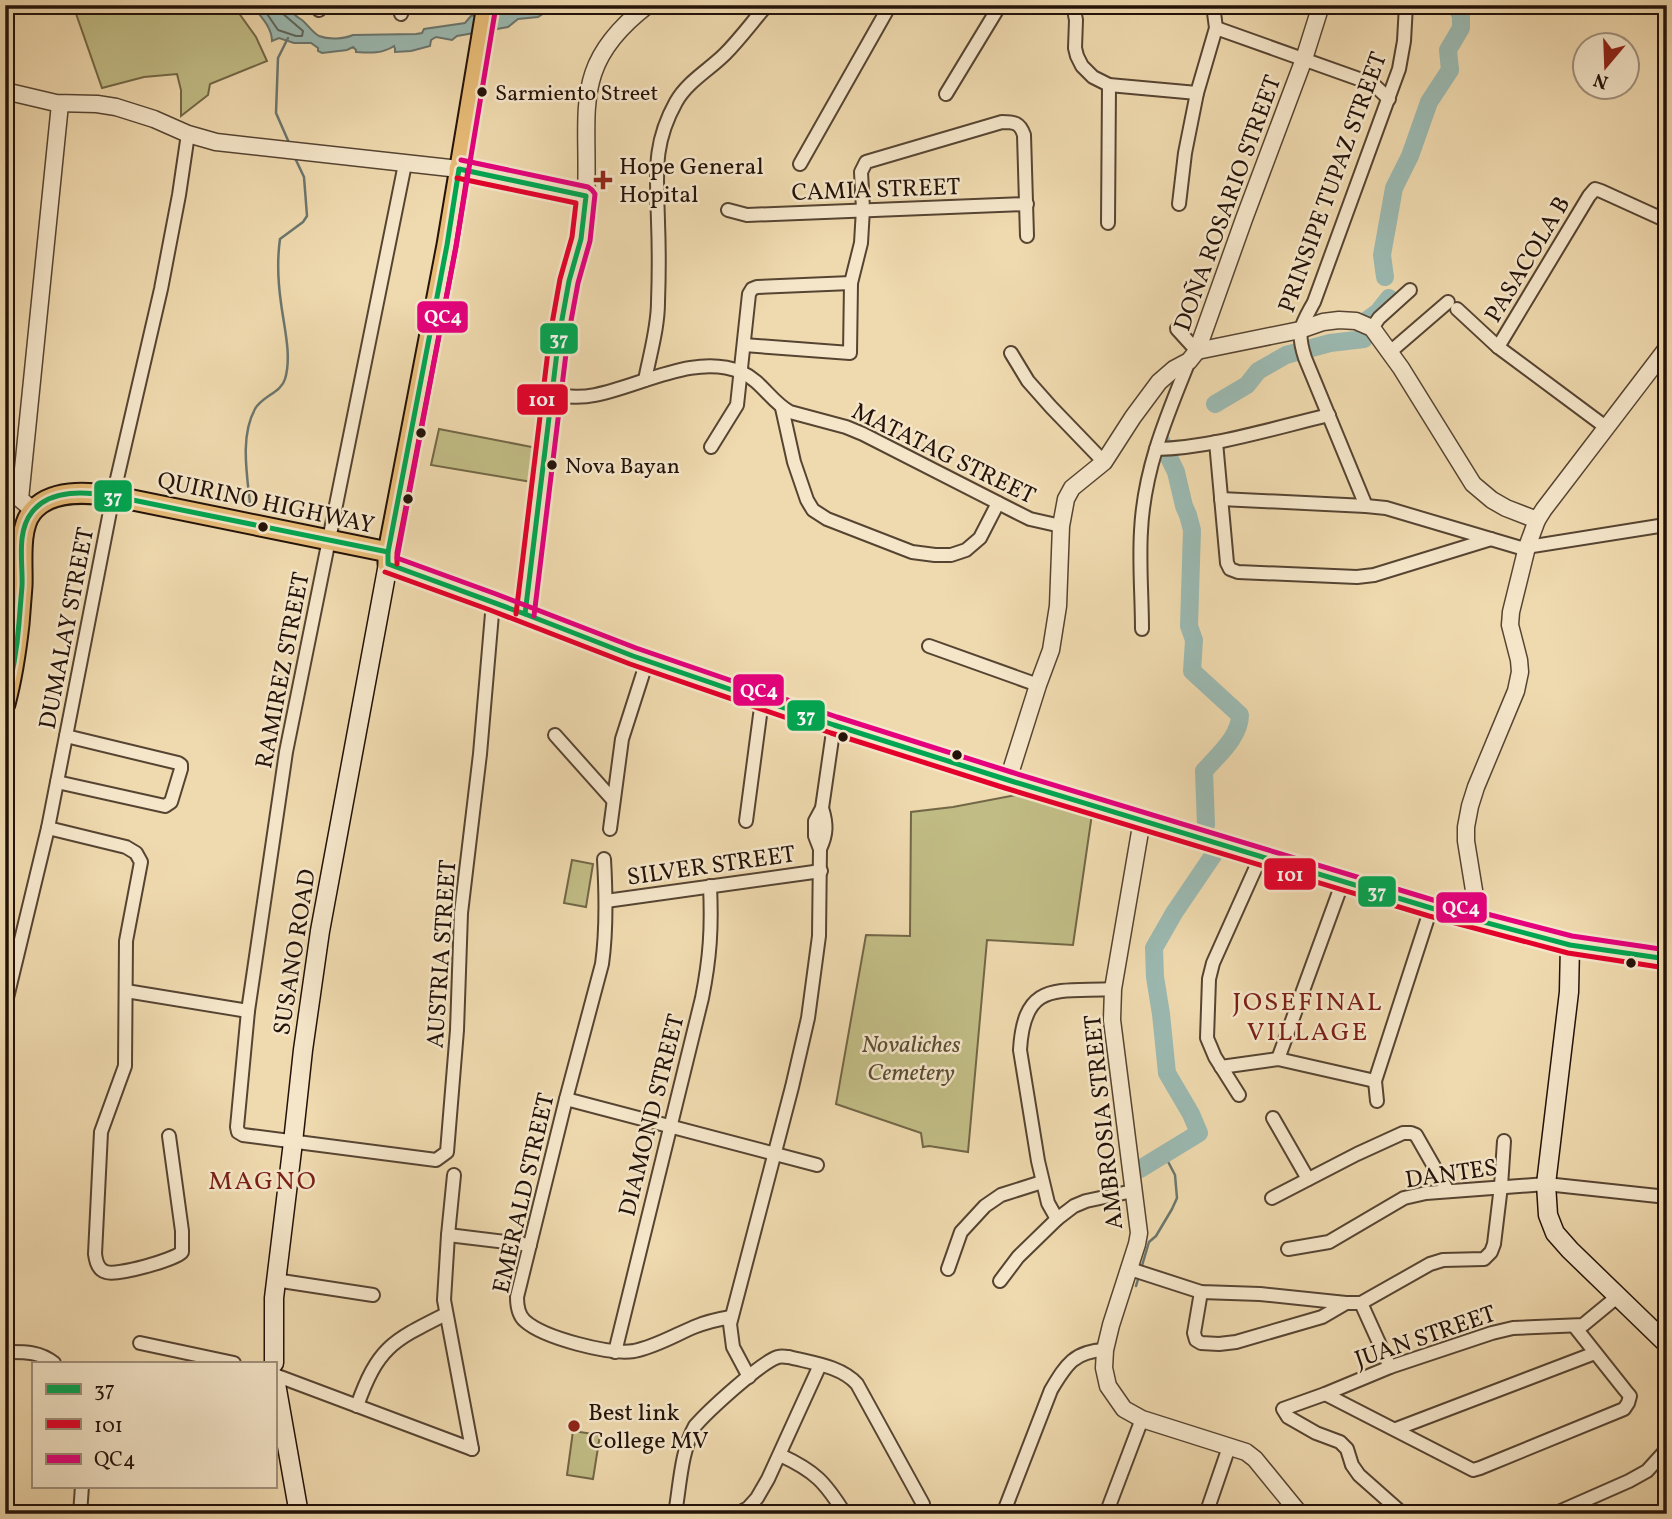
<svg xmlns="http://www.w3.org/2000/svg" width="1672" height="1519" viewBox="0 0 1672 1519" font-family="Vollkorn,serif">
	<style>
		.green { fill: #c1bc85; stroke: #726747; stroke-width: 2 }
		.water { fill: #9bb9b1; stroke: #6b766e; stroke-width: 2 }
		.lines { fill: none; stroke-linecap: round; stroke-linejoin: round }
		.shore { stroke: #5f665d; stroke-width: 2 }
		.stream { stroke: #6b766e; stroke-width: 2.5 }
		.river { stroke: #9bb9b1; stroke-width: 18 }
		.minor-casing { stroke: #564432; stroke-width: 16 }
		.tertiary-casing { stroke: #564432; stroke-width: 19 }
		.secondary-casing { stroke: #231209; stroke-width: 21 }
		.primary-casing { stroke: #231209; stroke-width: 23 }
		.minor { stroke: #f5e6ca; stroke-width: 12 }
		.tertiary { stroke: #f5e6ca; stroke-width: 16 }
		.secondary { stroke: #f5e6ca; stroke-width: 18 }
		.primary { stroke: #e8bc77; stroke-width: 19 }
		.bus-1-casing { stroke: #f5e6ca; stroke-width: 10 }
		.bus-2-casing { stroke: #f5e6ca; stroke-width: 10 }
		.bus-3-casing { stroke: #f5e6ca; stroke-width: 10 }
		.bus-1 { stroke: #00a651; stroke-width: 5 }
		.bus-2 { stroke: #e4002b; stroke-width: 5 }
		.bus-3 { stroke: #e5007d; stroke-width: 5 }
		.bus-dot { fill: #231209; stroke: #f5e6ca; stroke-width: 2.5 }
		.poi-dot { fill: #8f2418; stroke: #f5e6ca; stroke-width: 2.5 }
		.labels { text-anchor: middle; stroke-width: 5; stroke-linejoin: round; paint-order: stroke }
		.bus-label { font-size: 22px; fill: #231209; stroke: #f5e6ca; text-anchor: start }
		.poi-label { font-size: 24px; fill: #231209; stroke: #f5e6ca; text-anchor: start }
		.street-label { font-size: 24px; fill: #231209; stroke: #f5e6ca }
		.park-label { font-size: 24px; font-style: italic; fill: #5a4e34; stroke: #f5e6ca }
		.neighbourhood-label { font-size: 26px; letter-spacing: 2px; fill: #7a1f14; stroke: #f5e6ca }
		.line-badge { stroke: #f5e6ca; stroke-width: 2.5 }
		.badge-label { font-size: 19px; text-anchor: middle; font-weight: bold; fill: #fff }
	</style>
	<rect width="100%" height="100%" fill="#efd9ae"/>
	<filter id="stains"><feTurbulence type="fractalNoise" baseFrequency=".00286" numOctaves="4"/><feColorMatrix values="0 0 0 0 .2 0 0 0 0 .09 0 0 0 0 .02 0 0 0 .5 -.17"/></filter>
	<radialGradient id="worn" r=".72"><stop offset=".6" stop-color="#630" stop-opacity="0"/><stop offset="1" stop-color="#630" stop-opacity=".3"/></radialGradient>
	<g class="green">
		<path d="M73,5h160l23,32 11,24 -57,23 -2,11 -27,21v-26l-4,-16 -33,3 -42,11z"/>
		<path d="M439,429l98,19 -5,34 -101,-17z"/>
		<path d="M1016,795l76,19 -19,131 -86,-5 -19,212 -39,-6 -6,1 -2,-14 -85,-29 30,-169 44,1 1,-124 42,-5z"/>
		<path d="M572,860l21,4 -7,43 -22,-4z"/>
		<path d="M573,1431l27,4 -7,44 -26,-4z"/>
	</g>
	<path class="water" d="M252,5h32c6,6 11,11 18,15 6,5 10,12 17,16 10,4 25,3 34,-1l63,-1 6,-1 2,-4 41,-6 6,-7 40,-11h41l-2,4 -12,8 -20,2 -10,8 -51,9 -5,4 -16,-3 -5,3 -1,6 -19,5 -16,1v-3l-1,-3c-12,8 -24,7 -38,6v-2l-3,-3 -6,3 -25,3 -4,-2v-3l-7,-5h-17l-15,-5 -7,3c0,-14 -12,-25 -20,-36z"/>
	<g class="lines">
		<path class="shore" d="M261,5l17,25 18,6h6l1,-5 -21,-18 -2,-8"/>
		<g class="stream">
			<path d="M288,38l-10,20 -2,55 14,32"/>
			<path d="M250,504c-3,-30 -10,-68 5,-95 7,-13 26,-16 30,-30 7,-23 -1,-52 -4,-76 -3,-21 -4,-43 -1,-64l23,-17 4,-6 -3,-39 -9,-19"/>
			<path d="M1141,1269l8,-27 7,-6 16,-27 5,-11 -2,-23 -11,-21"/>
			<path d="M1136,1286l3,-10"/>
		</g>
		<g class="river">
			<path d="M1385,277l-3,-22 12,-67 16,-32 19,-54 21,-32 -2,-20 13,-22v-12l-5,-11"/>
			<path d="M1367,320l11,-8 11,-14"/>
			<path d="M1215,404l32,-19 11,-14 28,-16 44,-12 34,-4 5,-9"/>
			<path d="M1161,441l15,31 8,34 4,9 4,15 -3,96 5,14 -2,31 48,44c0,22 -23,41 -36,56l2,54"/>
			<path d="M1140,1169l59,-36 -8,-19 -24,-41 -6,-59 -6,-37 -1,-29 20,-35 40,-59"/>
		</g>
		<g class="minor-casing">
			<g id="minor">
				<path d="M1073,5l3,15 -1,28 2,8 5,10 11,11 16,8 88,8"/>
				<path d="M319,10l2,-5"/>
				<path d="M401,14l3,-9"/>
				<path d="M1216,28l157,56 16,15"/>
				<path d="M1665,88l2,2"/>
				<path d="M946,94l54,-89"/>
				<path d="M405,164l-119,588 -38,259 -11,116 1,5 5,3 193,25 11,-8 10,-122 4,-117 19,-159 13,-152"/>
				<path d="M800,164l90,-159"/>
				<path d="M1179,204l6,-51 12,-60 19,-65 -3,-23"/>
				<path d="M728,210l19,5 280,-11"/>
				<path d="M1108,223l1,-138"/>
				<path d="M1457,309l41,38 109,81"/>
				<path d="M1372,328l7,-10 31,-28"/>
				<path d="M1177,329l20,22"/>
				<path d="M744,345l106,8 1,-70 10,-40 2,-34 -2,-37 5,-10 136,-40c13,0 18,1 22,13l3,101"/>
				<path d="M1498,347l91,-151 6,-7 6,2 66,30"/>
				<path d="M1390,352l58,-50"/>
				<path d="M1011,353l17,28 23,26 53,55"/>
				<path d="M645,380c5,-26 13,-52 13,-78 1,-27 1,-54 0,-80 -1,-47 -6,-77 18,-120 11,-20 33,-32 49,-48 15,-15 28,-33 42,-49"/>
				<path d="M553,395c14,2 28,3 42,0 46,-9 100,-42 146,-23 21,9 30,30 49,40l56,15 17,7 151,77 16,8 31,7"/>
				<path d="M782,408l12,54 13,38 6,10 14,9 85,33 23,3h16l15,-5 14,-12 18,-35"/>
				<path d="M1216,442l11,121 3,6 8,3 119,5 17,-2 117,-36"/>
				<path d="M711,447l26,-42 12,-111 3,-5 5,-2 94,-4"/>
				<path d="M1156,449c55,-1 118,-21 173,-34"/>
				<path d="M5,496l7,3h8"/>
				<path d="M1221,499l145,7 20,2 135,40 138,-22"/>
				<path d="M1366,506l-61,-148c-9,-28 -4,-32 9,-56l85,-233 5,-28 2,-36"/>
				<path d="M1142,629c0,-32 -3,-65 -1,-98 3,-62 25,-113 48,-170"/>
				<path d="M929,646l109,39"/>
				<path d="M555,735l58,65"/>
				<path d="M57,782l108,24 6,-4 10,-33v-4l-3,-2 -112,-27"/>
				<path d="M746,821l16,-121"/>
				<path d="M48,828l78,19 10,6 5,9 -15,79 -1,125 -24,66 -6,122c1,8 3,16 11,18 11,4 68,-12 76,-20v-21l-13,-95"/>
				<path d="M610,829l12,-90 25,-78"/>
				<path d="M820,849c7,-15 7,-25 2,-41"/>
				<path d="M604,859c2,35 3,70 -2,105l-36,135 -49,198c0,9 1,18 8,24 19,17 85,34 109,30 21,-4 41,-16 60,-24 12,-5 25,-8 37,-10"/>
				<path d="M606,901l215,-30"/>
				<path d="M126,991l122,20"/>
				<path d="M5,1006l43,-178 65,-332 48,-207 18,-94 9,-61"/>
				<path d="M1278,1059l65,-178"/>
				<path d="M1221,1067l57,-8 97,22"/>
				<path d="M1239,1095l-24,-38 -8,-19 2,-59 4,-16 48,-107"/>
				<path d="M566,1099l251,66"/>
				<path d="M1377,1101l-2,-20 56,-173"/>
				<path d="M1273,1118l35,61"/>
				<path d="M454,1175l-6,60 -4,65 28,149"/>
				<path d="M1272,1198l85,-44 46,-21h8l5,2 32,56"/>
				<path d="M1057,1219l-9,-16 -10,-42 -18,-111c4,-70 37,-58 93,-61"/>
				<path d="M448,1235l82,10"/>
				<path d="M1288,1249l41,-7 75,-44 22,-5 120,-9 121,13"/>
				<path d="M948,1269l13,-37 24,-26 16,-11 41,-13"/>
				<path d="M1130,1269l71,23 59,2 86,9h15l69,-39 13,-4 41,-1 7,-7 3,-8 7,-58 3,-45"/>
				<path d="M275,1280l98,15"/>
				<path d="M1000,1281l18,-24 39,-38 17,-13 12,-5 47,-10"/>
				<path d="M1201,1292l-7,41 2,7 5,3 18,1 17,-2 86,-25 24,-14"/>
				<path d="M1361,1303l29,64"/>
				<path d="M140,1343l94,20"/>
				<path d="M5,1352c19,0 34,-1 49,11"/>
				<path d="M615,1352l87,-354c8,-40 10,-70 8,-112"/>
				<path d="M275,1375l197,74"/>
				<path d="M749,1377l-16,-30 -3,-23 62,-237 16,-69 11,-82 1,-87 -5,-13v-15l7,-13 12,-83"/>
				<path d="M1325,1394l148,76 7,-2 144,-59 4,-6 2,-7 -5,-6 -50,-63"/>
				<path d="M357,1406c21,-59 35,-65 89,-92"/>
				<path d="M1396,1429l199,-76"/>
				<path d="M780,1455c35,16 45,27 65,59"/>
				<path d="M80,1514l2,-28"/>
				<path d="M675,1514c5,-29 6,-63 20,-88 13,-15 66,-64 83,-69 4,-1 7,0 11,0 23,6 52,9 68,27l66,120"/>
				<path d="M737,1514l11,-6 9,-10 11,-19 52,-114"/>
				<path d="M1003,1514l48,-124c15,-25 23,-39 54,-40"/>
				<path d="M1106,1514l36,-95"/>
				<path d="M1206,1514l23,-67"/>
				<path d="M1403,1514l-44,-39 -7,-10 -5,-16 -7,-7 -24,-9 -28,-16 -5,-8 42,-15 65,-27 102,-34 21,-5 70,-3 34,-28"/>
				<path d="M1554,1514l75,-33 18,-10 20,-22"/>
			</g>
		</g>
		<g class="tertiary-casing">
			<g id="tertiary">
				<path d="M5,91l51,12 41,1 19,3 38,12 34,15 28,8 243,27"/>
				<path d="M586,196c4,-85 -17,-131 62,-191"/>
				<path d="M1197,351l103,-21 23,-8 16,-2 17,1 16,7 29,40 72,116 19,16 14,8 31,12"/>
				<path d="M33,510l-13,-11 40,-395"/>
				<path d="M5,586l17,-1"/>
				<path d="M1008,780l30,-95 13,-35 7,-44 3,-80 5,-27 6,-11 32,-26 29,-45 26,-35 15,-13 15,-8 8,-10 47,-132 60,-160 17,-54"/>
				<path d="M1142,820l-29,169 -1,31 27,213 -2,11 -26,81 -6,25 -1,18 4,18 16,23 18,10 104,33 9,7 45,55"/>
				<path d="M1479,921l-13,-80v-14l4,-21 6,-19 40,-96 4,-19 -1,-12 -9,-35 1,-13 16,-65 10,-27 7,-11 123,-161"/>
			</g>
		</g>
		<g class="secondary-casing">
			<g id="secondary">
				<path d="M1570,945l-1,47 -23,192 2,31 7,18 15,17 97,94"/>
				<path d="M274,1363v-65l19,-156 10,-92 17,-119 68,-367"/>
				<path d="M275,1378l24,136"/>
			</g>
		</g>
		<g class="primary-casing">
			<g id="primary">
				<path d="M487,5l-40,240 -59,307v12l105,38 140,54 201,69 174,55 423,128 139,37 97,14"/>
				<path d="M459,169l127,27 -5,43 -12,42 -10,55 -14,123 -20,156"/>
				<path d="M5,704c7,-26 11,-53 14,-80 1,-13 2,-25 3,-38 1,-21 -4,-57 10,-74 18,-23 55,-20 81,-16l275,56"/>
			</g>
		</g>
		<use href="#minor" class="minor"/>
		<use href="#tertiary" class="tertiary"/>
		<use href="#secondary" class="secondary"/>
		<use href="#primary" class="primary"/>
		<g class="bus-1-casing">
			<g id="bus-1">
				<path d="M459,169l127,27 -5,43 -12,42 -10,55 -34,278 -137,-50v-12l59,-307z"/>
				<path d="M525,614l108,42 201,69 174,55 423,128 139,37 97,14"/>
				<path d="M5,703c7,-26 12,-53 14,-80 1,-12 2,-25 3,-37 1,-23 -6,-54 10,-74 19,-24 55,-20 81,-16l275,56"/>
			</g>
		</g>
		<g class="bus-2-casing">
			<g id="bus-2">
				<path d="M457,178l119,25 -4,34 -12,42 -10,56 -34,279"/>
				<path d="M397,564v-11l59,-306 12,-77"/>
				<path d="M385,572l105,38 140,54 201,69 174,55 424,128 139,37 98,15"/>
			</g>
		</g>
		<g class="bus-3-casing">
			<g id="bus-3">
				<path d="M496,6l-40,240 -59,312 99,36 140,54 201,69 174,55 422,128 139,36 95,14"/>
				<path d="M461,160l127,27 4,3 3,4 -5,47 -12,42 -10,54 -34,279"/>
			</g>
		</g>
		<use href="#bus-1" class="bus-1"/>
		<use href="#bus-2" class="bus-2"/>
		<use href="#bus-3" class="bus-3"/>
	</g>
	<g class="bus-dot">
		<circle cx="482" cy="92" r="6"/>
		<circle cx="421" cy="433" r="6"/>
		<circle cx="552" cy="465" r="6"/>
		<circle cx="408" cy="499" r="6"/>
		<circle cx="263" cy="527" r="6"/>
		<circle cx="843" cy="737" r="6"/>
		<circle cx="957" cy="755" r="6"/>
		<circle cx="1631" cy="963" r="6"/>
	</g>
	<g class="poi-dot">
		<path d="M599.5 169.5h7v7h7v7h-7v7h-7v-7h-7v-7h7z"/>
		<circle cx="574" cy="1426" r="7"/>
	</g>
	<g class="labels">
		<g class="bus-label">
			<text x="495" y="100">Sarmiento Street</text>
			<text x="565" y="473">Nova Bayan</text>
		</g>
		<g class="poi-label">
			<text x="619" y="174">Hope General<tspan x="619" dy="28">Hopital</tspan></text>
			<text x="588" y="1420">Best link<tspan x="588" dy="28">College MV</tspan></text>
		</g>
		<g class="street-label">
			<text transform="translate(1332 182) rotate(-70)" y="8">PRINSIPE TUPAZ STREET</text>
			<text transform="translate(876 189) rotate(-2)" y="8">CAMIA STREET</text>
			<text transform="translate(1227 203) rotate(-70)" y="8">DOÑA ROSARIO STREET</text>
			<text transform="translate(1527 259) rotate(-59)" y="8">PASACOLA B</text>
			<text transform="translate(944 453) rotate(26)" y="8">MATATAG STREET</text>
			<text transform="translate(266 502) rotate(12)" y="8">QUIRINO HIGHWAY</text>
			<text transform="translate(66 628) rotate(-79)" y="8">DUMALAY STREET</text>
			<text transform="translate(282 670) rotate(-79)" y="8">RAMIREZ STREET</text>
			<text transform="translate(711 865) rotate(-8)" y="8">SILVER STREET</text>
			<text transform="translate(294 952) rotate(-81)" y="8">SUSANO ROAD</text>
			<text transform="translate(441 954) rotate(-86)" y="8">AUSTRIA STREET</text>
			<text transform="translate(651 1115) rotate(-76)" y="8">DIAMOND STREET</text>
			<text transform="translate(1103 1122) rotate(-96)" y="8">AMBROSIA STREET</text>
			<text transform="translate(1451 1173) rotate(-8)" y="8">DANTES</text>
			<text transform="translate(523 1193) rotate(-77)" y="8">EMERALD STREET</text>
			<text transform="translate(1425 1336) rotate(-19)" y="8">JUAN STREET</text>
		</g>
		<g class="park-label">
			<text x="911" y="1052">Novaliches<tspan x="911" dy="28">Cemetery</tspan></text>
		</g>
		<g class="neighbourhood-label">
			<text x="1308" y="1010">JOSEFINAL<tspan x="1308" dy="30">VILLAGE</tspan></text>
			<text x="263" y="1189">MAGNO</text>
		</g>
	</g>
	<g class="line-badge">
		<rect x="416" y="300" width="53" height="34" rx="7" fill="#e5007d"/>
		<rect x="539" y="322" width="40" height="33" rx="7" fill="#00a651"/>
		<rect x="516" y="383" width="53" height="33" rx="7" fill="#e4002b"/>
		<rect x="93" y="479" width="40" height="34" rx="7" fill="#00a651"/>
		<rect x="732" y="673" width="53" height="34" rx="7" fill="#e5007d"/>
		<rect x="786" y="699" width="40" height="33" rx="7" fill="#00a651"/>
		<rect x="1263" y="857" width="54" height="34" rx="7" fill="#e4002b"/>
		<rect x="1357" y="875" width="40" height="33" rx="7" fill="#00a651"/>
		<rect x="1435" y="891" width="53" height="33" rx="7" fill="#e5007d"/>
	</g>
	<g class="badge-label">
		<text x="443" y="323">QC4</text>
		<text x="559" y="345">37</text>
		<text x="542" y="406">101</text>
		<text x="113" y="503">37</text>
		<text x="759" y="697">QC4</text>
		<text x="806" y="722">37</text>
		<text x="1290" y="881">101</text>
		<text x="1377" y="898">37</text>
		<text x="1461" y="914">QC4</text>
	</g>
	<rect width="1672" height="1519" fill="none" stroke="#efd9ae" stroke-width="28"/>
	<rect x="7" y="7" width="1658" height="1505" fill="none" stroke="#231209" stroke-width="3.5"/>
	<rect x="14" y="14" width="1644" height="1491" fill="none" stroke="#231209" stroke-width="2"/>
	<rect x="32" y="1362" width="245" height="126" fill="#f5e6ca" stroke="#a1917d" stroke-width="2"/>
	<rect x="46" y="1384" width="35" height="10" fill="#00a651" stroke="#a1917d" stroke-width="2"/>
	<text x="94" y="1396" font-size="21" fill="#231209">37</text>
	<rect x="46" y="1419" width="35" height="10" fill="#e4002b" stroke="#a1917d" stroke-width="2"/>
	<text x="94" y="1432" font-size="21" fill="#231209">101</text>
	<rect x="46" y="1454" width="35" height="10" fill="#e5007d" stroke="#a1917d" stroke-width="2"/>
	<text x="94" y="1466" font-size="21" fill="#231209">QC4</text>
	<g transform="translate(1606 66) rotate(199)"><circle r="33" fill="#f5e6ca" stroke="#a1917d" stroke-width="2"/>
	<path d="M0-5L12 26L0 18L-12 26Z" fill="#8f2418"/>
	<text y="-10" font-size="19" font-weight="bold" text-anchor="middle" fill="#231209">N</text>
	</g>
	<rect width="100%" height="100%" filter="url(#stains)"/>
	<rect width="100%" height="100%" fill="url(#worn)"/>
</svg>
